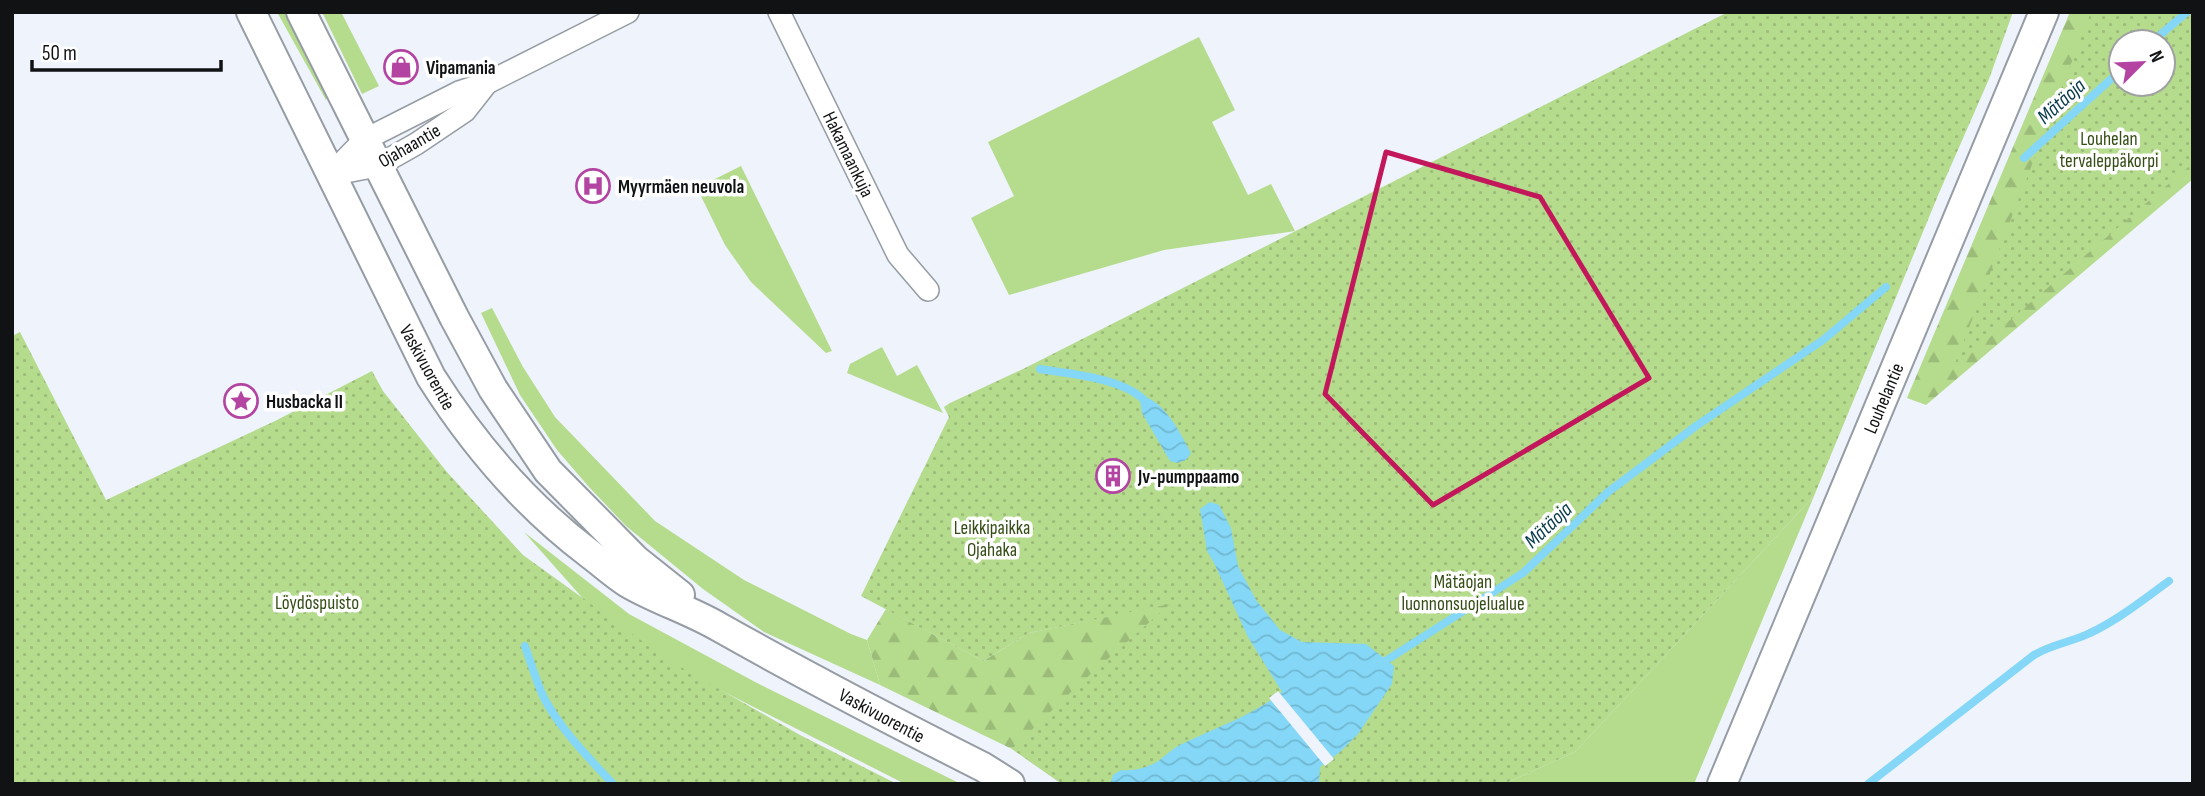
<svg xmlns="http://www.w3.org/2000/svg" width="2205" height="796" viewBox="0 0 2205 796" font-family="'Sofia Sans Condensed',sans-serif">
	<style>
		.grass { fill: #b5db8d }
		.forest { fill: url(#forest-firs); fill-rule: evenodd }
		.park { fill: url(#park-dots); fill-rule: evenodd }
		.water { fill: url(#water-waves) }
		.pier { fill: #eef3fc }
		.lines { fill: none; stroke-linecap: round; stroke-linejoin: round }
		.stream { stroke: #84d7f6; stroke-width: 8 }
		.minor-casing { stroke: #969ca3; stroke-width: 24 }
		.secondary-casing { stroke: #969ca3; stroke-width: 32 }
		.minor { stroke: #fff; stroke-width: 21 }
		.secondary { stroke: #fff; stroke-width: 28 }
		.marked { fill: none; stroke: #c2185b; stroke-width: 5; stroke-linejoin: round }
		.labels { text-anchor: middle; stroke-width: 7; stroke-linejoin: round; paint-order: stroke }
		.poi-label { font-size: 19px; font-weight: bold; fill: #101214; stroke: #fff; text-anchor: start }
		.park-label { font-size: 19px; fill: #354d15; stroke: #fff }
		.street-label { font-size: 19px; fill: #101214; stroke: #fff }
		.water-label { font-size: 21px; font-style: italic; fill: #073b4b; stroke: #fff }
	</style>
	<defs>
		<pattern id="forest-firs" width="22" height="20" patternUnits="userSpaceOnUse" patternTransform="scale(1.75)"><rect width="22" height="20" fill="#b5db8d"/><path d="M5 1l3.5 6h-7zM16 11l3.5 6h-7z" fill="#9bbb79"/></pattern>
		<pattern id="park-dots" width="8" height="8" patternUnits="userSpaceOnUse" patternTransform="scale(1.75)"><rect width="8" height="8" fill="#b5db8d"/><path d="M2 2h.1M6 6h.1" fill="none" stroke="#9bbb79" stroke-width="1.8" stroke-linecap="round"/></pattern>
		<pattern id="water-waves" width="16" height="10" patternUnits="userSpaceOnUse" patternTransform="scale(1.75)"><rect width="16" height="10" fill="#84d7f6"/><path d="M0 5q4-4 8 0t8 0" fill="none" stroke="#71b8d2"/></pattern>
	</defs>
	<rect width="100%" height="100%" fill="#eef3fc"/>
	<g class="grass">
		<path d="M277,12l8,2 43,82 -2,4z"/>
		<path d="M322,12h19l38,74 -17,8z"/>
		<path d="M1199,37l36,73 -23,12 36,73 23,-11 24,47 -131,19 -155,45 -38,-77 43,-22 -26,-54z"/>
		<path d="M741,166l91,185 -6,2 -75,-71 -26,-37 -28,-57z"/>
		<path d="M492,308l31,59 32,50 100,104 89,59 107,54 16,6 13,45 -116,-53 -61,-43 -77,-63 -37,-39 -32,-37 -37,-55 -39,-82z"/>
		<path d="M882,347l15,29 20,-11 26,48 -96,-40 3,-9z"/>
		<path d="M1814,496l-120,288h-190l71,-32z"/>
		<path d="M524,532l105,82 128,69 204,101h-56l-287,-146z"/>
	</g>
	<g class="forest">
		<path d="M2070,12h123v167l-267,226 -19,-7zM2121,42h42v42h-42z"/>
		<path d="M1171,603l-109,181 -50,-35 -132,-64 -13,-45 19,-31 97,52 46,-28z"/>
	</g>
	<g class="park">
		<path d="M1728,12h285l-24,67 -50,114 -125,303 -239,256 -71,32h-442l-50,-35 63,-61 95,-84 -141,29 -46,28 -122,-65 88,-179 -5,-10 6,-4 73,-34z"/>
		<path d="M2091,12h102v151l-240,206zM2121,42h42v42h-42z"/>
		<path d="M20,332l86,168 169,-79 97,-50 11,20 63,80 77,84 147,106 130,74 97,49h-885v-448z"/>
	</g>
	<g class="water">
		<path d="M1139,394c26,8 40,36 52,59l-5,7 -9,3 -7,-2 -28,-48z"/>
		<path d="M1210,502l9,3 12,23 7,38 18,34 24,30 22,12 64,2 28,22 -2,18 -34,50 -18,18 -20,15 -1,17h-209l3,-9 8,-5c12,1 21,-1 32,-6 10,-5 17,-14 27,-19 34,-17 72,-29 102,-53l-34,-55 -34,-74 -7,-12 -7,-42z"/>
	</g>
	<path class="pier" d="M1278,691l56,68 -9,7 -56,-68z"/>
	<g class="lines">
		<g class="stream">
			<path d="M2152,42l35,-30"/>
			<path d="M2024,158l97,-88"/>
			<path d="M1040,369c31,5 83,9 105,32"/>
			<path d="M525,646c6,17 11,35 19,52 17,32 44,59 69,86"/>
			<path d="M1379,665l144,-92 85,-81 88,-66 127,-86 63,-53"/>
			<path d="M1868,784l166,-129c18,-11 38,-13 56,-22 28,-13 54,-34 79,-52"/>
		</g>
		<g class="minor-casing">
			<g id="minor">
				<path d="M779,12l119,243 30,35"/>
				<path d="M330,175l34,-35 95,-48 28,-9 141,-71"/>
				<path d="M330,175l47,-9 39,-22 49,-33 22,-28"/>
			</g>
		</g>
		<g class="secondary-casing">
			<g id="secondary">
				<path d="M251,12l180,365c43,68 94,128 159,177 12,9 25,21 38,29 29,17 62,27 91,44 87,49 175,95 264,140l27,17"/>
				<path d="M301,12l153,305 39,72 55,82 88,89 44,35"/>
				<path d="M1722,784l322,-772"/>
			</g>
		</g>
		<use href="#minor" class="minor"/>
		<use href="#secondary" class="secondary"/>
	</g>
	<path class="marked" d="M1386,152l154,45 109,181 -216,127 -108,-111z"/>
	<defs>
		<g id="shop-ring" transform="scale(1.75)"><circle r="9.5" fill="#fff" stroke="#b344a2" stroke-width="1.5"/><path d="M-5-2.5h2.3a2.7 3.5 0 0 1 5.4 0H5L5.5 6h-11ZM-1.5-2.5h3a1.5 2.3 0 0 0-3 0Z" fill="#b344a2"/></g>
		<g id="hospital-ring" transform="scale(1.75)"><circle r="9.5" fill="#fff" stroke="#b344a2" stroke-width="1.5"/><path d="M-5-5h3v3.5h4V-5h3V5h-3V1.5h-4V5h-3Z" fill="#b344a2"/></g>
		<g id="sight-ring" transform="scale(1.75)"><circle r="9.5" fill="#fff" stroke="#b344a2" stroke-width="1.5"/><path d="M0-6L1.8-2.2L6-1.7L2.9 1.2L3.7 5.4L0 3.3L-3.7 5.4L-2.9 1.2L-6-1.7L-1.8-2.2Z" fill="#b344a2"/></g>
		<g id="building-ring" transform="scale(1.75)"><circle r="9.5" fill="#fff" stroke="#b344a2" stroke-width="1.5"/><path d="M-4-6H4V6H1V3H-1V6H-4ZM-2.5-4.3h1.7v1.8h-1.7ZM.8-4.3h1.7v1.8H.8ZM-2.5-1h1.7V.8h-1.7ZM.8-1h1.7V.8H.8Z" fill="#b344a2"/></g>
	</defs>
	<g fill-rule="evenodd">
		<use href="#shop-ring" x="401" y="67"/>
		<use href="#hospital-ring" x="593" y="186"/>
		<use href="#sight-ring" x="241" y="401"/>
		<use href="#building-ring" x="1113" y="476"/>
	</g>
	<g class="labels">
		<g class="poi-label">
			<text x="426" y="74">Vipamania</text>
			<text x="618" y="193">Myyrmäen neuvola</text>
			<text x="266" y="408">Husbacka II</text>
			<text x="1138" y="483">Jv-pumppaamo</text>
		</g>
		<g class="park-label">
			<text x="2109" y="145">Louhelan<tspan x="2109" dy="22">tervaleppäkorpi</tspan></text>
			<text x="992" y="534">Leikkipaikka<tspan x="992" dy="22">Ojahaka</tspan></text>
			<text x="1463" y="588">Mätäojan<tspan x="1463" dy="22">luonnonsuojelualue</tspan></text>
			<text x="317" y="609">Löydöspuisto</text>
		</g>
		<g class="street-label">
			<text transform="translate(409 145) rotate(-30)" y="7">Ojahaantie</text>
			<text transform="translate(849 154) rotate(64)" y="7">Hakamaankuja</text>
			<text transform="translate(428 367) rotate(61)" y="7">Vaskivuorentie</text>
			<text transform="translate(1883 398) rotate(-67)" y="7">Louhelantie</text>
			<text transform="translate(882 715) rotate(28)" y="7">Vaskivuorentie</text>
		</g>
		<g class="water-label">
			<text transform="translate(2061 101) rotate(-42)" y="7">Mätäoja</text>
			<text transform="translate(1548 525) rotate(-43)" y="7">Mätäoja</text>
		</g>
	</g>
	<rect width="2205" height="796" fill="none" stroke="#101214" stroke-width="28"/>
	<g transform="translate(2142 63) rotate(66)"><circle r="33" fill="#ffffff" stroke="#9fa0a1" stroke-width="2"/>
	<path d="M0-5L12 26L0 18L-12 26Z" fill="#b344a2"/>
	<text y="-10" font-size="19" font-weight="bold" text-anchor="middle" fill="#101214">N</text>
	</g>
	<path d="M32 60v10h189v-10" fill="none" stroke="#101214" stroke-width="3.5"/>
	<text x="42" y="60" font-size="21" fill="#101214" stroke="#ffffff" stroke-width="5" paint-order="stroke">50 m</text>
</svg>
